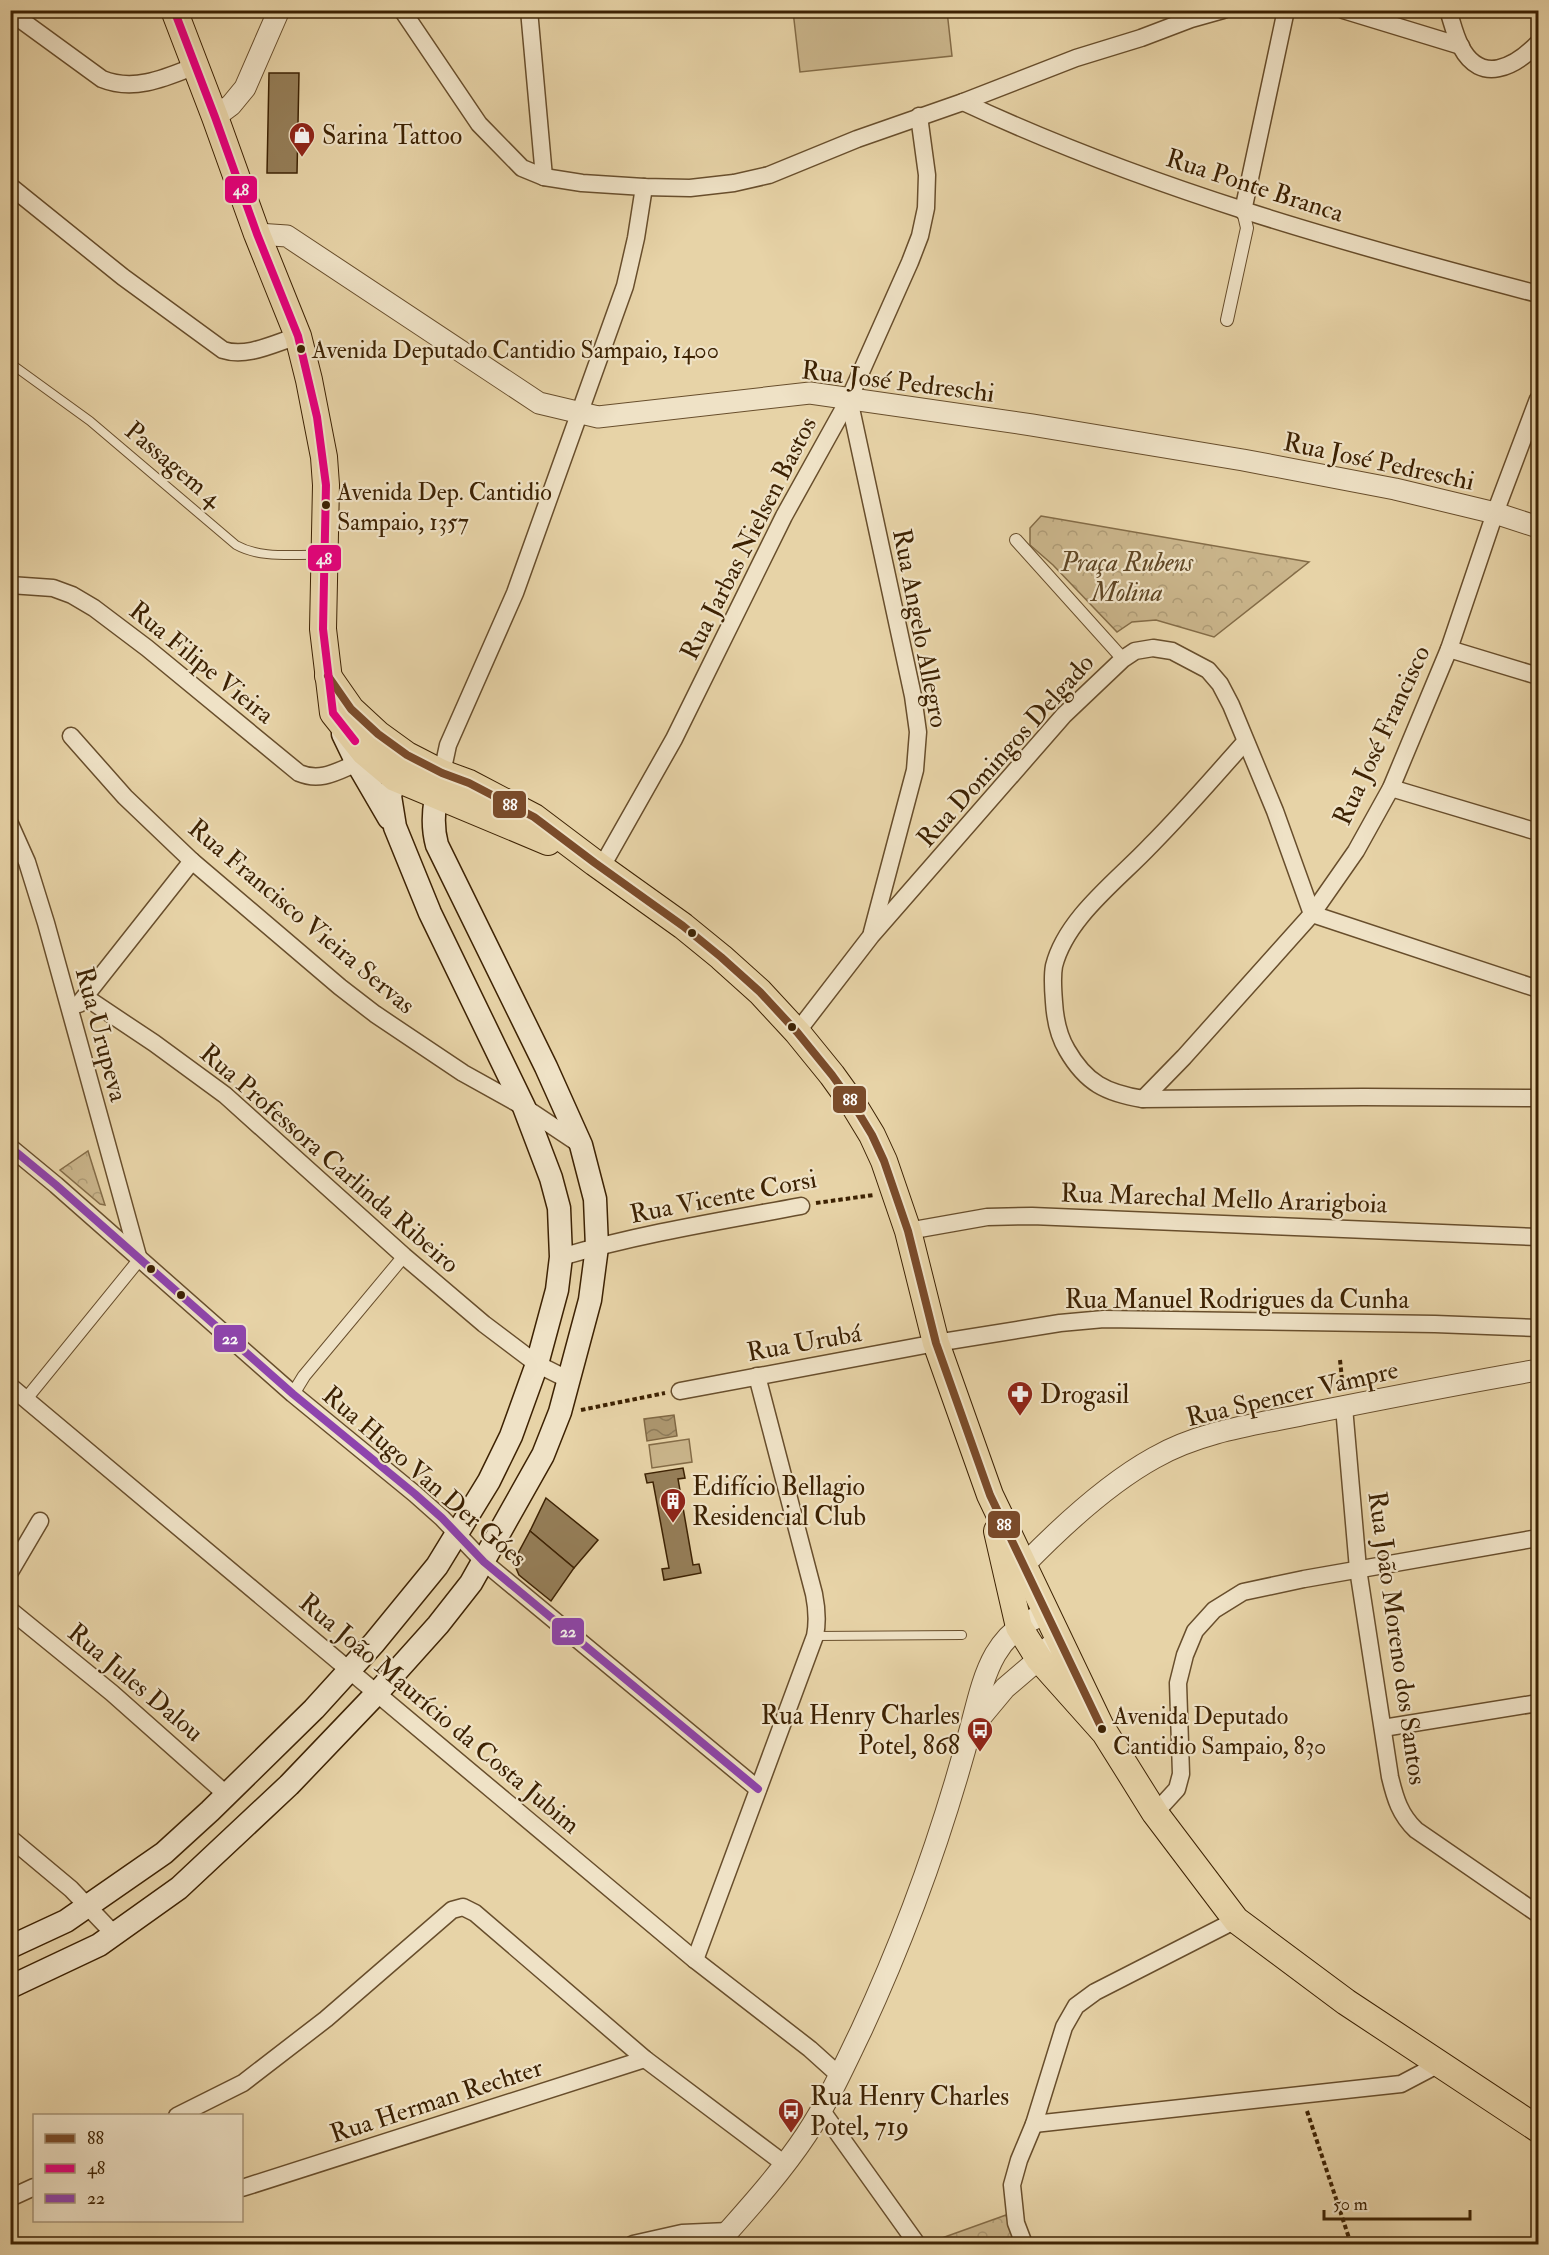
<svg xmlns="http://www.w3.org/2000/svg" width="1549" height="2255" viewBox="0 0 1549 2255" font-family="'IM FELL Double Pica',serif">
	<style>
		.grass { fill: #cab58b; stroke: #846c47; stroke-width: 1.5 }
		.forest { fill: url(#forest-crowns); stroke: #846c47; stroke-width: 1.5 }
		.water { fill: url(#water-waves); stroke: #806844; stroke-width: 1.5 }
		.building { fill: #957e58; stroke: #3d2203; stroke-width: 1.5 }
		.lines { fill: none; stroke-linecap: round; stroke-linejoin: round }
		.service-casing { stroke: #684e2c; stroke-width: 10 }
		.pedestrian-casing { stroke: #684e2c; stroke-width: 14 }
		.minor-casing { stroke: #684e2c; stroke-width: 19 }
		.tertiary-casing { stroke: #684e2c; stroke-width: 23 }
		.secondary-casing { stroke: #3d2203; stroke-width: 25 }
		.primary-casing { stroke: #3d2203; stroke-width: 28 }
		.path { stroke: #3d2203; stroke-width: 4; stroke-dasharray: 4.5 3; stroke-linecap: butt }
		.service { stroke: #efe2c6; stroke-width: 8 }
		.pedestrian { stroke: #efe2c6; stroke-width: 12 }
		.minor { stroke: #efe2c6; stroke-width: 16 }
		.tertiary { stroke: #efe2c6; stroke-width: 21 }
		.secondary { stroke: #efe2c6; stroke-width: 22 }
		.primary { stroke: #e7d3a7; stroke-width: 26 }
		.bus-1-casing { stroke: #efe2c6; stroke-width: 12 }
		.bus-2-casing { stroke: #efe2c6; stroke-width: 12 }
		.bus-3-casing { stroke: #efe2c6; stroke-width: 12 }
		.bus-1 { stroke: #7a4b2a; stroke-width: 8 }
		.bus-2 { stroke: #e5007d; stroke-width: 8 }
		.bus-3 { stroke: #8e44ad; stroke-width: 8 }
		.bus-dot { fill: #3d2203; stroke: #efe2c6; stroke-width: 2 }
		.labels { text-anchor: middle; stroke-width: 4.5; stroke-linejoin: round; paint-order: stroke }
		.bus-label { font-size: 24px; fill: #3d2203; stroke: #efe2c6; text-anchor: start }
		.poi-label { font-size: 26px; fill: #3d2203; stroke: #efe2c6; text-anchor: start }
		.street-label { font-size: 26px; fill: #3d2203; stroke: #efe2c6 }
		.park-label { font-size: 26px; font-style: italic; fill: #604725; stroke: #efe2c6 }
		.line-badge { stroke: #efe2c6; stroke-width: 2 }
		.badge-label { font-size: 16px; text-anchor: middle; font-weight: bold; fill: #fff }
	</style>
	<defs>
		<pattern id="forest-crowns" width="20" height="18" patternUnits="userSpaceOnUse" patternTransform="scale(1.5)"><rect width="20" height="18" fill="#cab58b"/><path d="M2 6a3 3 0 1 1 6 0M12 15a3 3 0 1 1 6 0" fill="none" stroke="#ae9b76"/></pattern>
		<pattern id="water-waves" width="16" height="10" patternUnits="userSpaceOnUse" patternTransform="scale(1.5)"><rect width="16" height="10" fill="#ad976f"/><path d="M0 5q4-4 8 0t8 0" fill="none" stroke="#8e7b59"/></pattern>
	</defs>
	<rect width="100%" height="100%" fill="#e7d3a7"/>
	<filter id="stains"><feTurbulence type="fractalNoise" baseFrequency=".00333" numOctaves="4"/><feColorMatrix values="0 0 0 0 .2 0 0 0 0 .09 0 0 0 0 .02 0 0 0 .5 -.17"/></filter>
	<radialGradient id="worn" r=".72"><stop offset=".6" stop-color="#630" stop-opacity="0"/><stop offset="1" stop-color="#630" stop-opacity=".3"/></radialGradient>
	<g class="grass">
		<path d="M793,11h154l5,45 -152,16z"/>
		<path d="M689,1439l3,23 -40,6 -3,-23z"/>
	</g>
	<g class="forest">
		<path d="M1041,516l268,46 -95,75 -58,-17 -24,2 -15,10 -64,-67 -23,-20v-17z"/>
		<path d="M88,1151l16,51 1,3 -5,-1 -40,-34z"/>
		<path d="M1006,2215l10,29 -88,-1z"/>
	</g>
	<path class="water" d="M674,1415l3,21 -30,5 -3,-22z"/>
	<g class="building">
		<path d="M269,73h30l-2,100h-30z"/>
		<path d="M683,1468l2,10 -7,1 15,86 6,-1 2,9 -37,7 -2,-11 7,-1 -16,-86 -6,1 -2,-9z"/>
		<path d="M546,1498l52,42 -24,28 -44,-37z"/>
		<path d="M530,1531l44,37 -23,33 -32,-26 -3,-7v-11z"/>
	</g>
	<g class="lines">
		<g class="service-casing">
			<g id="service">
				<path d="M10,363l80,58 146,124c25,14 58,9 85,10"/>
				<path d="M815,1636l147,-1"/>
			</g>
		</g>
		<g class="pedestrian-casing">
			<g id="pedestrian">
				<path d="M1227,320l20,-92 -4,-17"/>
				<path d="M1016,540l107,119"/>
				<path d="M293,1394l11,-18 100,-120"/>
				<path d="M26,1399l113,-139"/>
			</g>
		</g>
		<g class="minor-casing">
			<g id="minor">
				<path d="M402,10l77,114 43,44 22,9 38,6 62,4 46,1 44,-5 35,-8 88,-36 106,-37 113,-44 65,-20 50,-19 32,-9"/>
				<path d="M529,10l15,167"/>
				<path d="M1343,10l118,36"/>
				<path d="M1448,10c4,12 7,26 13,37 20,38 54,20 77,-4"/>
				<path d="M10,12l92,67c32,13 63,-1 93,-13"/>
				<path d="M963,102c184,86 380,141 575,192"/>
				<path d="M10,186l113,91 100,73c24,8 52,-7 75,-14"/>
				<path d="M1243,211l43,-201"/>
				<path d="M849,399l64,297 5,36 -3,38 -43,162"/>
				<path d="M10,585l43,3 19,7 22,13 53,40 152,125c21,9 37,-1 58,-10"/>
				<path d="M1449,649l89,27"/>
				<path d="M71,736l54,61 67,64 148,126 35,27 88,59 61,34 57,38"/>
				<path d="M1245,742c-31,35 -62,71 -95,104 -32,34 -84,72 -96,120 -2,11 -1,24 0,36 1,17 4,33 13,48 19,33 39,43 76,49l220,-2 175,1"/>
				<path d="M442,773l6,-28 67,-152 110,-307 11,-48 8,-51"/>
				<path d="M1391,788l147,44"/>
				<path d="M10,824l17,38 19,61 93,337"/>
				<path d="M601,868l73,-129 110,-223 65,-117 61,-137 10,-26 6,-28 1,-33 -8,-59"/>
				<path d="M85,997l69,46 71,52 179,161 80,68 53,40 32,16"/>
				<path d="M79,1004l113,-143"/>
				<path d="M797,1032l74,-96 193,-221 59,-56 12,-8 18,-3 19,3 36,19 12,14 11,21 44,106 37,103 226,75"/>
				<path d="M1143,1099l41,-42 128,-143 44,-63 35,-63 58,-139 46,-136 43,-114"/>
				<path d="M10,1147l46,38 237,209 122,100 27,24 42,44 274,227"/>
				<path d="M908,1231l79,-14 45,-1 506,21"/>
				<path d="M561,1257c78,-23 159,-36 240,-51"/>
				<path d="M10,1386l685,574 115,89 30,27"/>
				<path d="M680,1391l256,-48 124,-20 44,-4 331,5 103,4"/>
				<path d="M1344,1407l14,162 32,208c5,21 10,38 26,53l122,84"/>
				<path d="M10,1572l30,-51"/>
				<path d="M10,1610l102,83 115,102"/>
				<path d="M1383,1728l155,-25"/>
				<path d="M1155,1813l22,-24 4,-15 -3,-91 7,-28 10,-24 19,-21 29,-18 61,-13 234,-41"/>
				<path d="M10,1838l61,51 43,45"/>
				<path d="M695,1960l120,-324c3,-15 2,-27 -1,-42l-57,-218"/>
				<path d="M822,2111l95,133"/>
				<path d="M177,2116l66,-33 83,-64 126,-109 11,-3 12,6 170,146 141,106"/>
				<path d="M1034,2124l367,-40 38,-20"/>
				<path d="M242,2188l403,-129"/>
				<path d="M10,2198l24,-11"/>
				<path d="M633,2244l49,-11 47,-2"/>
				<path d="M1024,2244l-8,-21 -4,-38 7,-25 15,-36 30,-97 12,-21 19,-14 141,-72"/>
			</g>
		</g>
		<g class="tertiary-casing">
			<g id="tertiary">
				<path d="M215,117l16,-12 14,-17 34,-78"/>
				<path d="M257,234l30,2 252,167 59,14 212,-24 222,32 211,35 152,29 100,24 43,14"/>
				<path d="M1024,1565c37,-38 83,-81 130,-107 47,-27 104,-34 157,-45 75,-15 151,-30 227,-43"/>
				<path d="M975,1724l30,-36 34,-29 10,-12"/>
				<path d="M717,2244c31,-35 63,-70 89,-109 22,-33 38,-69 55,-104 46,-99 83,-202 111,-308 12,-47 22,-94 75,-109"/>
			</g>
		</g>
		<g class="secondary-casing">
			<g id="secondary">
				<path d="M343,734l14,29 32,55"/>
				<path d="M10,1947l56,-26 98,-68 46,-42 104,-102 60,-66 63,-77 52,-85 22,-45 26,-72 20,-74 4,-33 -2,-49 -8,-30 -27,-71 -94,-194 -35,-86 -5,-31 5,-18 7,-14"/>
				<path d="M10,1987l89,-42 80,-57 110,-103 88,-92 61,-68 33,-42 72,-128 17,-43 30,-112 7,-53 -2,-48 -14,-54 -35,-78 -109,-222c-6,-22 -3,-45 4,-67"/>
			</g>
		</g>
		<g class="primary-casing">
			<g id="primary">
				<path d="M174,10l41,107 42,117 41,102 11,44 15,77 2,28 -3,144 10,84 31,39 31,26 153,64"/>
				<path d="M328,676l23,33 27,25 29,21 35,18 27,10 65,34 61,46 88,63 38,31 39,35 37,40 35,43 23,32 17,28 12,26 24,70 28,112 54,152 112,234"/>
				<path d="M997,1531l22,96 20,32 66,74 50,80 81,107 110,82 192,127"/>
			</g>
		</g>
		<g class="path">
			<path d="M816,1203l58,-8"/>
			<path d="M1340,1360l3,29"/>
			<path d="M581,1410l84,-17"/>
			<path d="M1307,2111l44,133"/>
		</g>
		<use href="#service" class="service"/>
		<use href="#pedestrian" class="pedestrian"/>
		<use href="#minor" class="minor"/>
		<use href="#tertiary" class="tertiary"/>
		<use href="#secondary" class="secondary"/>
		<use href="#primary" class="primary"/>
		<g class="bus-1-casing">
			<path id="bus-1" d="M328,676l23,33 27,25 29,21 35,18 27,10 65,34 61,46 88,63 38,31 39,35 37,40 35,43 23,32 17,28 12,26 24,70 28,112 54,152 112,234"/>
		</g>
		<g class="bus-2-casing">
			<path id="bus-2" d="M174,10l41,107 42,117 41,102 19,81 9,68 -3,144 10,84 22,28"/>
		</g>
		<g class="bus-3-casing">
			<path id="bus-3" d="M10,1147l46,38 237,209 122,100 27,24 42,44 274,227"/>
		</g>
		<use href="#bus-1" class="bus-1"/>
		<use href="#bus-2" class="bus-2"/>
		<use href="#bus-3" class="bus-3"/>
	</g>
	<defs>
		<g id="shop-pin" transform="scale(1.35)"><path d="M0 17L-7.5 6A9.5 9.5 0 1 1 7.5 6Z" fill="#8f2418" stroke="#efe2c6"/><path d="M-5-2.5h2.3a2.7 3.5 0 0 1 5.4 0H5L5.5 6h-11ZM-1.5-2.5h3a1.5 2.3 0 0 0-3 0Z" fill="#fff"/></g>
		<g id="pharmacy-pin" transform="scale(1.35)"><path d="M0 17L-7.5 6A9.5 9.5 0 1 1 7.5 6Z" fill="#8f2418" stroke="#efe2c6"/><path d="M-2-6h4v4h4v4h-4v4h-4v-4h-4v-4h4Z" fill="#fff"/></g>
		<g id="building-pin" transform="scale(1.35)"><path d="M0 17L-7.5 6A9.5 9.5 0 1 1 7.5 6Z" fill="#8f2418" stroke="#efe2c6"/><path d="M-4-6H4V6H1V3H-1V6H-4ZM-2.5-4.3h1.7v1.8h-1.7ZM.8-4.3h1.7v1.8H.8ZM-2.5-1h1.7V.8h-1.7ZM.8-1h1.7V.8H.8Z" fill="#fff"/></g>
		<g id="bus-pin" transform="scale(1.35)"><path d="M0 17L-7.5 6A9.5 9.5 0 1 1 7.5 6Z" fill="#8f2418" stroke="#efe2c6"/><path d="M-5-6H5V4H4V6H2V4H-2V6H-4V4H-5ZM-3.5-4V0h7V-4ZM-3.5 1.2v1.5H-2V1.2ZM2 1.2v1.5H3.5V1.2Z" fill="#fff"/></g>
	</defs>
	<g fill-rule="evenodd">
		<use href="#shop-pin" x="302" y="135"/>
		<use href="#pharmacy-pin" x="1020" y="1394"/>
		<use href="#building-pin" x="673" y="1501"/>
		<use href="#bus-pin" x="980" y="1730"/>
		<use href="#bus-pin" x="791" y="2111"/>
	</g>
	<g class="bus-dot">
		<circle cx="301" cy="349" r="5"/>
		<circle cx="326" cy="505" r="5"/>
		<circle cx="692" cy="933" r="5"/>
		<circle cx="792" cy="1027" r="5"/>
		<circle cx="151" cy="1269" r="5"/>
		<circle cx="181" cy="1295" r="5"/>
		<circle cx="1102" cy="1729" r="5"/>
	</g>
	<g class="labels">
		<g class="bus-label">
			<text x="312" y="358">Avenida Deputado Cantidio Sampaio, 1400</text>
			<text x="337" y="500">Avenida Dep. Cantidio<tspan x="337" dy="30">Sampaio, 1357</tspan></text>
			<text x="1113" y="1724">Avenida Deputado<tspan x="1113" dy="30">Cantidio Sampaio, 830</tspan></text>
		</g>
		<g class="poi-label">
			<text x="322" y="144">Sarina Tattoo</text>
			<text x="1040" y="1403">Drogasil</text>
			<text x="692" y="1495">Edifício Bellagio<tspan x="692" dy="30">Residencial Club</tspan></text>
			<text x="960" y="1724" text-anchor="end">Rua Henry Charles<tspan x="960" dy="30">Potel, 868</tspan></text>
			<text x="810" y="2105">Rua Henry Charles<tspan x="810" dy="30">Potel, 719</tspan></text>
		</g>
		<g class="street-label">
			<text transform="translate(1255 185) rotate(18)" y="9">Rua Ponte Branca</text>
			<text transform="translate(898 381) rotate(7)" y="9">Rua José Pedreschi</text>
			<text transform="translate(1379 461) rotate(12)" y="9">Rua José Pedreschi</text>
			<text transform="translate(174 464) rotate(40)" y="9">Passagem 4</text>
			<text transform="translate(748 538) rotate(-63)" y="9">Rua Jarbas Nielsen Bastos</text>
			<text transform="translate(921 628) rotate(79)" y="9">Rua Angelo Allegro</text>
			<text transform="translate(202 662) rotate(39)" y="9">Rua Filipe Vieira</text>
			<text transform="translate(1381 735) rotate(-65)" y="9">Rua José Francisco</text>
			<text transform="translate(1005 750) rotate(-48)" y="9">Rua Domingos Delgado</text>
			<text transform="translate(302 916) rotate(40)" y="9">Rua Francisco Vieira Servas</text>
			<text transform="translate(102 1034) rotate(75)" y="9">Rua Urupeva</text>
			<text transform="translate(330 1158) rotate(41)" y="9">Rua Professora Carlinda Ribeiro</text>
			<text transform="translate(723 1196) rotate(-11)" y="9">Rua Vicente Corsi</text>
			<text transform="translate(1224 1198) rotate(2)" y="9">Rua Marechal Mello Ararigboia</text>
			<text x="1237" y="1308">Rua Manuel Rodrigues da Cunha</text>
			<text transform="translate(804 1342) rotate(-10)" y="9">Rua Urubá</text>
			<text transform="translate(1292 1393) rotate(-13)" y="9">Rua Spencer Vampre</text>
			<text transform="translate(425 1476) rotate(41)" y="9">Rua Hugo Van Der Góes</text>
			<text transform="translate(1398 1638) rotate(82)" y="9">Rua João Moreno dos Santos</text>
			<text transform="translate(136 1682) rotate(40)" y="9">Rua Jules Dalou</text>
			<text transform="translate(440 1713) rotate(40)" y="9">Rua João Maurício da Costa Jubim</text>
			<text transform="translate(436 2100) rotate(-18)" y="9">Rua Herman Rechter</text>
		</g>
		<g class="park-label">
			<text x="1127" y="571">Praça Rubens<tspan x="1127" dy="30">Molina</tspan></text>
		</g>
	</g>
	<g class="line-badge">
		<rect x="224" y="175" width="34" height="29" rx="6" fill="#e5007d"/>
		<rect x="307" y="544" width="35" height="28" rx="6" fill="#e5007d"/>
		<rect x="492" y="790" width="35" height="29" rx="6" fill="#7a4b2a"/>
		<rect x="832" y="1085" width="35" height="29" rx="6" fill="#7a4b2a"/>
		<rect x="213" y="1324" width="34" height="29" rx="6" fill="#8e44ad"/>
		<rect x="987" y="1510" width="34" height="29" rx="6" fill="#7a4b2a"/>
		<rect x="551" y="1617" width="34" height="29" rx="6" fill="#8e44ad"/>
	</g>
	<g class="badge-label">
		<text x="241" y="195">48</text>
		<text x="324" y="564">48</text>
		<text x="510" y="810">88</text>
		<text x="850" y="1105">88</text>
		<text x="230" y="1344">22</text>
		<text x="1004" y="1530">88</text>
		<text x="568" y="1637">22</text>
	</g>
	<rect width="1549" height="2255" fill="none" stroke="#e7d3a7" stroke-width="36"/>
	<rect x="12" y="12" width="1525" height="2231" fill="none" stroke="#3d2203" stroke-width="3"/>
	<rect x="18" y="18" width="1513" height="2219" fill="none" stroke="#3d2203" stroke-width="1.5"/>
	<rect x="33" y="2114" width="210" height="108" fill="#efe2c6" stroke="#a89578" stroke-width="1.5"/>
	<rect x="45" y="2134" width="30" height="9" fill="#7a4b2a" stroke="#a89578" stroke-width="1.5"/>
	<text x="87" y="2144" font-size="18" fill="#3d2203">88</text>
	<rect x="45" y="2164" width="30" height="9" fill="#e5007d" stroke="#a89578" stroke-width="1.5"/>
	<text x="87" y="2174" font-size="18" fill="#3d2203">48</text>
	<rect x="45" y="2194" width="30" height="9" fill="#8e44ad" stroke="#a89578" stroke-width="1.5"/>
	<text x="87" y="2204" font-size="18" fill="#3d2203">22</text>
	<path d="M1324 2210v9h146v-9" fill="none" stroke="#3d2203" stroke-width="3"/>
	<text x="1333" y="2210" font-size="18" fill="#3d2203" stroke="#efe2c6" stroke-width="4.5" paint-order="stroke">50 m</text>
	<rect width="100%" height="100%" filter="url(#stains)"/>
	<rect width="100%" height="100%" fill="url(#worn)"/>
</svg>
